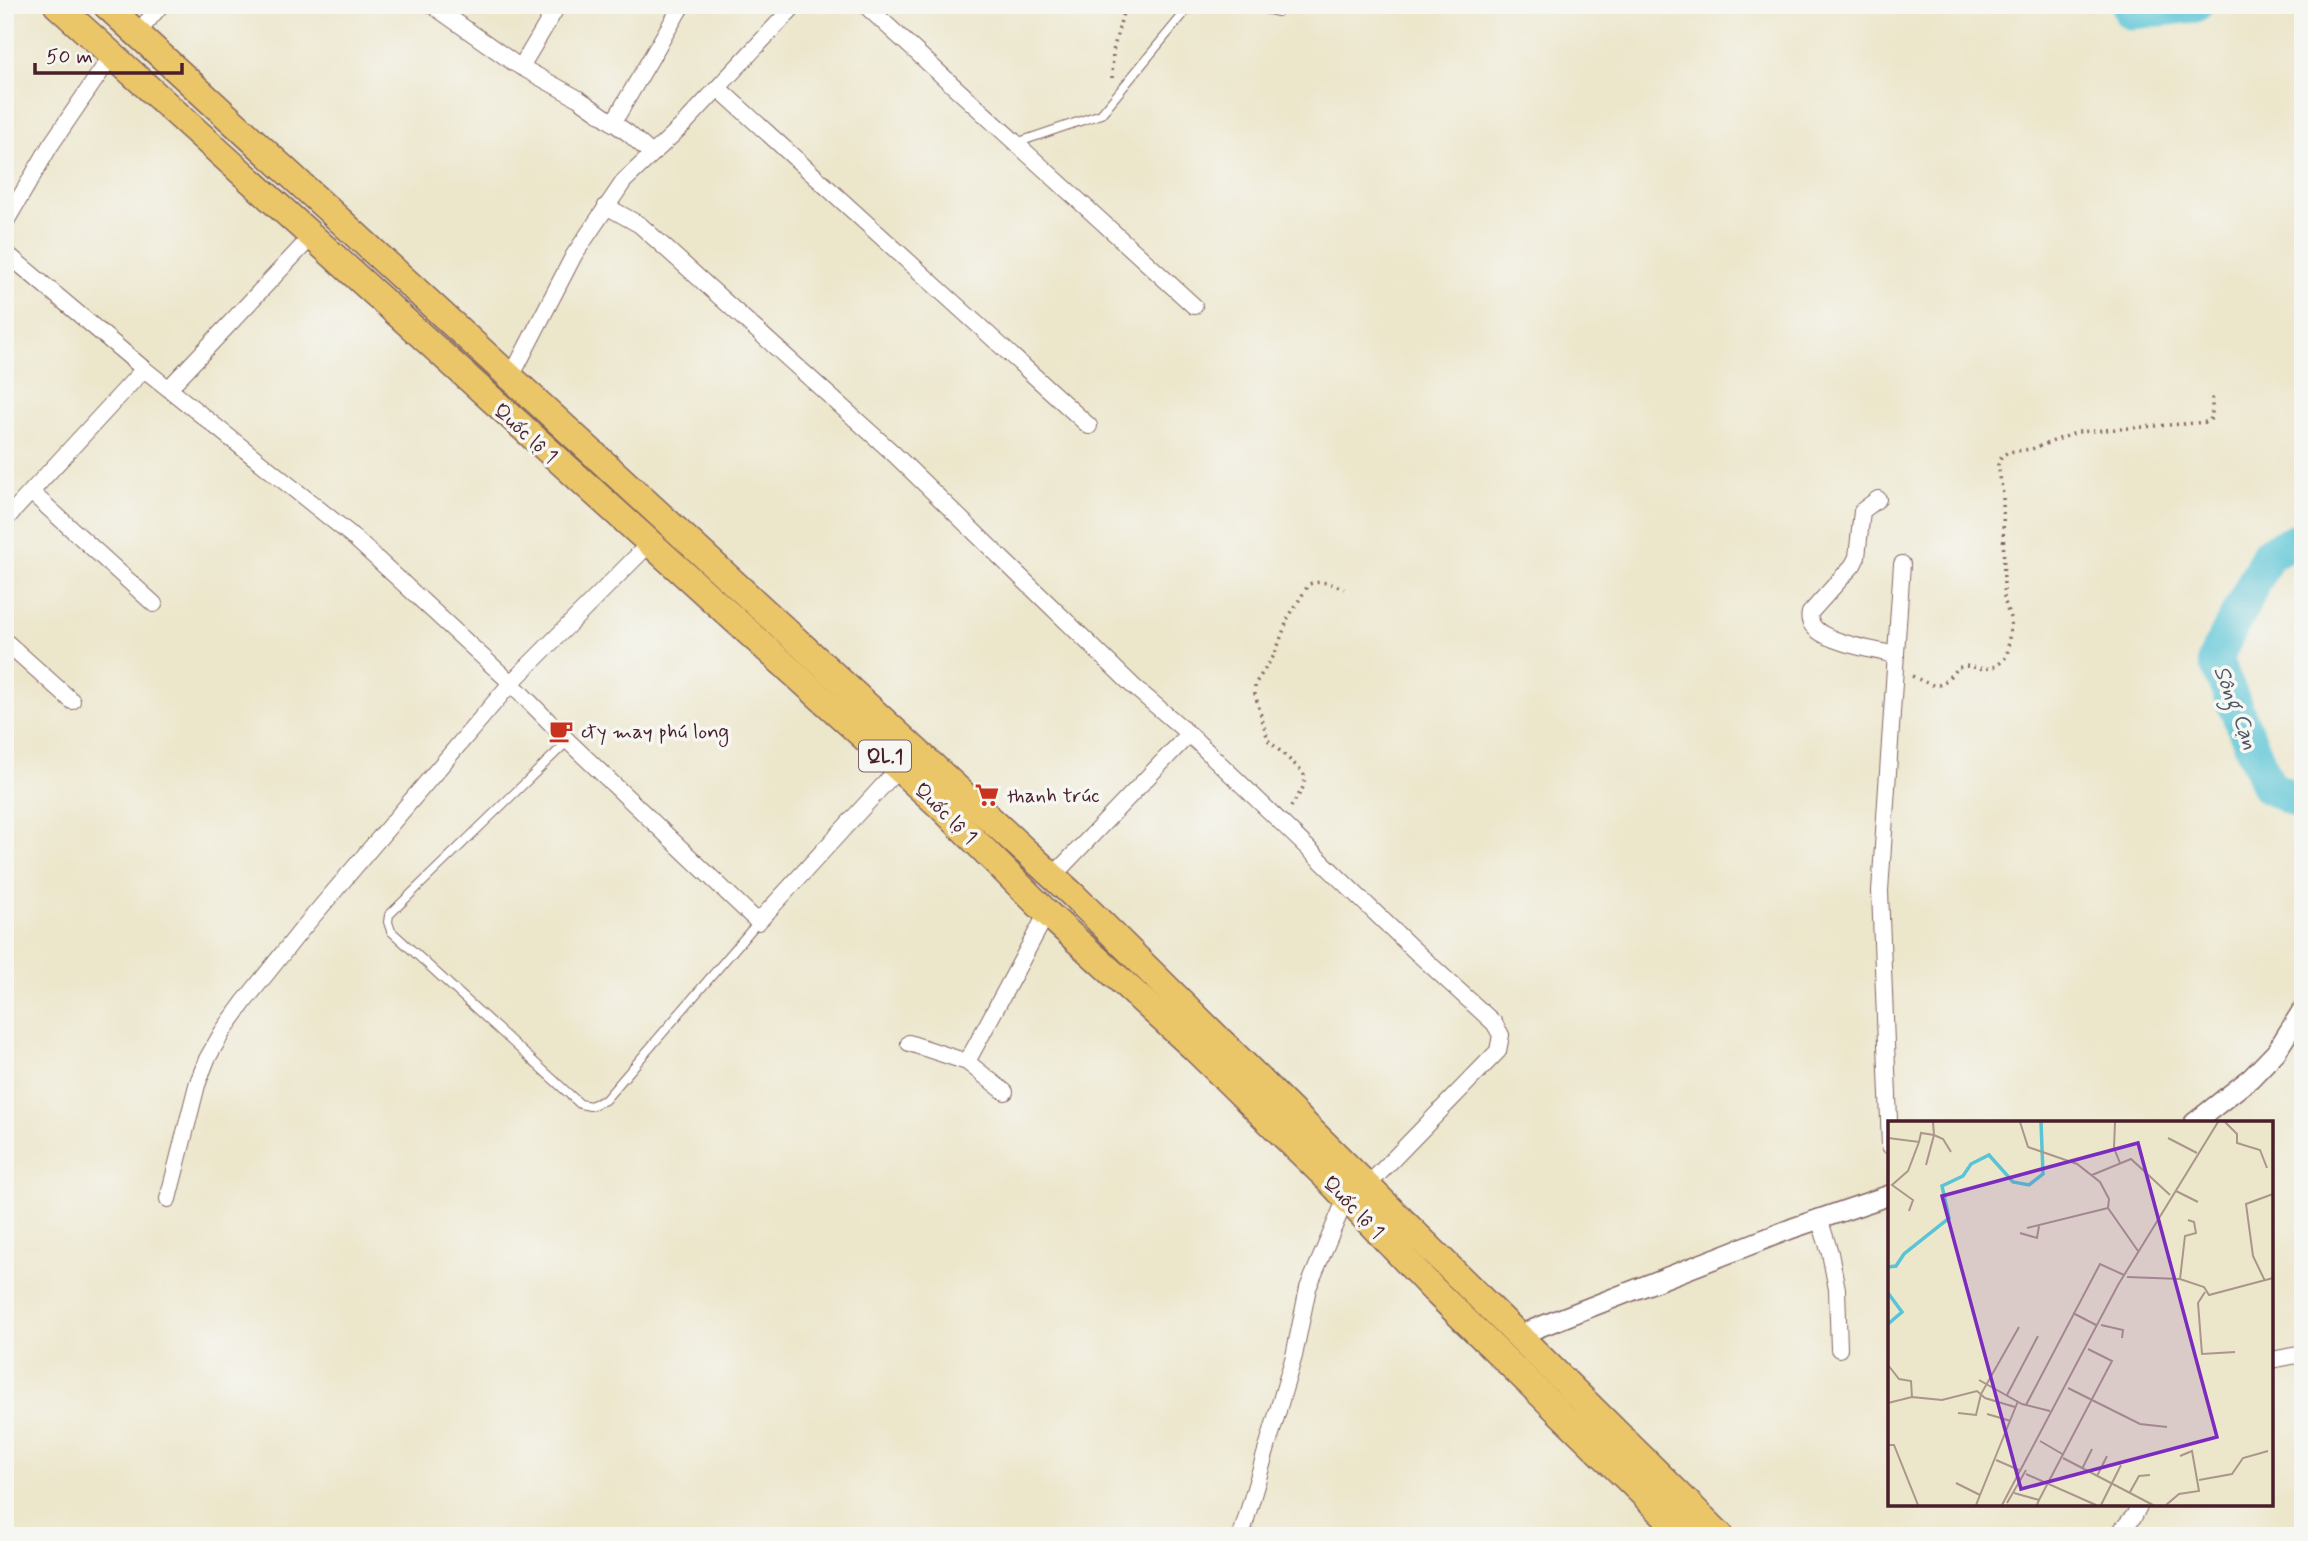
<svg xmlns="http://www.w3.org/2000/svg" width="2308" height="1541" viewBox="0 0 2308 1541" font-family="Mynerve,sans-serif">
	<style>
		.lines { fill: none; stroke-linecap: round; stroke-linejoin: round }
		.river { stroke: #59c4d5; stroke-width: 35 }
		.service-casing { stroke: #836563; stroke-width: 10 }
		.minor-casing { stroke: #836563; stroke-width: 18 }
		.tertiary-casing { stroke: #836563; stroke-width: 22 }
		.trunk-casing { stroke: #836563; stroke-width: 29 }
		.path { stroke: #836563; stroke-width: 3.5; stroke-dasharray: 2 5; stroke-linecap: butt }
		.service { stroke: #fff; stroke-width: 8 }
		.minor { stroke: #fff; stroke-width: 16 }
		.tertiary { stroke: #fff; stroke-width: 19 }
		.trunk { stroke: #ebc669; stroke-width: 26 }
		.labels { text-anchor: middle; stroke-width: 7; stroke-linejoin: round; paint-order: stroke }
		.shield { fill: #f6f6f2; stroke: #7e6067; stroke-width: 2 }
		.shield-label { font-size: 19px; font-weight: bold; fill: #4a1f2b }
		.street-label { font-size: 21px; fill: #4a1f2b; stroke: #f6f6f2 }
		.poi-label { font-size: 21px; fill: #4a1f2b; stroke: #f6f6f2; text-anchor: start }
		.water-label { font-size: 23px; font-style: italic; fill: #4f5966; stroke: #f6f6f2 }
		.inset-river { fill: none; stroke: #59c4d5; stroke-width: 3.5 }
		.inset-road { fill: none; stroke: #ab968b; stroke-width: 2 }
		.view { fill: #7b2cbf; fill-opacity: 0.15; stroke: #7b2cbf; stroke-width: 3.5 }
		.inset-edge { fill: none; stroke: #4a1f2b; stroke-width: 3.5 }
	</style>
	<rect width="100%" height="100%" fill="#f6f6f2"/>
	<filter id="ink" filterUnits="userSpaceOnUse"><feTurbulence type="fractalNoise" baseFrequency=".0143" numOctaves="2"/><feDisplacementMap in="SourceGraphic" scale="14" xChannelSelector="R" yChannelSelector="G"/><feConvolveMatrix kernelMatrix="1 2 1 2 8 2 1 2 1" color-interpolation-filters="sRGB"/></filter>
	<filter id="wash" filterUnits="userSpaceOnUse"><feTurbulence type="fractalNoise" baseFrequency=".00686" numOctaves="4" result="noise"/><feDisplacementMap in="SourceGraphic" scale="28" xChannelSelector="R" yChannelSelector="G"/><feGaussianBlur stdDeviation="1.57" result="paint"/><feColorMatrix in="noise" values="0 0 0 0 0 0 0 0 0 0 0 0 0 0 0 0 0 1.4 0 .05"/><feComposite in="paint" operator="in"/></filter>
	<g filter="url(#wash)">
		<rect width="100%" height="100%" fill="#ece6cb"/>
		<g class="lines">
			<g class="river">
				<path d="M2129,5l2,7 64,-7"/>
				<path d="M2303,538l-34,15 -54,106 54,128 34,17"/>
			</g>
		</g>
	</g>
	<g filter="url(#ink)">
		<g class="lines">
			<g class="service-casing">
				<g id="service">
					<path d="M1247,5l31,7"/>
					<path d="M1016,143l85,-29 90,-109"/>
					<path d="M568,741l-179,174 -1,7 3,9 189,173 10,2 15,-6 153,-178"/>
				</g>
			</g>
			<g class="minor-casing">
				<g id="minor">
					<path d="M432,5l82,58 65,36 49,34 24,21"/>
					<path d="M865,5l329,301"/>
					<path d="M136,35l25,-30"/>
					<path d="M521,67l37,-62"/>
					<path d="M718,88l371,338"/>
					<path d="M613,123l69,-118"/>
					<path d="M606,206l34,19 253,228 240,233 56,48 224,215 81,74 7,12 -3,16 -130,134"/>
					<path d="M5,223l45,-77 62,-91"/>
					<path d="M5,252l139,117 206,165 161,149 57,58 190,181 141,-154"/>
					<path d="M511,377l63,-122 50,-74 60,-57 111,-119"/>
					<path d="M169,388l144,-153"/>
					<path d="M31,492l123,112"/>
					<path d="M1878,499l-16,12 -5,46 -4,8 -43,48c-7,28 67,37 86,42"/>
					<path d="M5,520l139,-151"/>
					<path d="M5,641l67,60"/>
					<path d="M1053,876l136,-142"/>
					<path d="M909,1043l58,19 80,-149"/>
					<path d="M967,1062l38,30"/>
					<path d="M1890,1146l-10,-255 22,-327"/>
					<path d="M168,1199l29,-114 10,-26 16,-28 21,-29 59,-74 208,-245 138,-139"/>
					<path d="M1819,1218l11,35 7,36 2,60"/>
					<path d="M2271,1360l32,-6"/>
					<path d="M1241,1536l53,-180 14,-68 38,-90"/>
					<path d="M2116,1536l18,-20 6,-12"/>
				</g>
			</g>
			<g class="tertiary-casing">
				<g id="tertiary">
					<path d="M2194,1123l57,-45 25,-26 27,-43"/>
					<path d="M1519,1335l274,-107 97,-33"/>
				</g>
			</g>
			<g class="trunk-casing">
				<g id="trunk">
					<path d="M57,5l883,801 107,107 145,133 133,130 108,113 253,247"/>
					<path d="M106,5l967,890 648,641"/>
				</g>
			</g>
			<g class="path">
				<path d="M1112,78l1,-27 12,-46"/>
				<path d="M1912,676c26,12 26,15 45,-8l9,-2 19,3 12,-3 10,-10 4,-35 -7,-22 -1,-105 -5,-29 3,-8 7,-5 24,-3 46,-17 130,-10 4,-5v-21"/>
				<path d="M1291,807c6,-11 18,-22 12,-35l-35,-32 -13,-46v-10l20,-30 13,-36 21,-34c13,-4 23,0 35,5"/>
			</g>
			<use href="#service" class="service"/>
			<use href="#minor" class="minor"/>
			<use href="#tertiary" class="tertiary"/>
			<use href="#trunk" class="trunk"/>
		</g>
	</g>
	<defs>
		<g id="cafe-bare" transform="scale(1.89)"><path d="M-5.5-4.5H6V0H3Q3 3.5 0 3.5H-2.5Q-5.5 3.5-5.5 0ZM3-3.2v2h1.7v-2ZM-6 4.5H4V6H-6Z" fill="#c8321e" stroke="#f6f6f2" stroke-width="2.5" paint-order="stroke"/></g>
		<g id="supermarket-bare" transform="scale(1.89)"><path d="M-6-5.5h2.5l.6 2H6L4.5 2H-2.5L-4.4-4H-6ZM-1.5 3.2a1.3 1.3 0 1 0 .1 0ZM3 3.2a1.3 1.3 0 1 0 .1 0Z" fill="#c8321e" stroke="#f6f6f2" stroke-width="2.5" paint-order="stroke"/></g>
	</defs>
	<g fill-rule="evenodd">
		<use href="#cafe-bare" x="561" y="731"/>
		<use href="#supermarket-bare" x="987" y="795"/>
	</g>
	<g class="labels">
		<rect class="shield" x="859" y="740.5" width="52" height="31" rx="5"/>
		<g class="shield-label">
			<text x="885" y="763">QL.1</text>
		</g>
		<g class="street-label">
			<text transform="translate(526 433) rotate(42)" y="7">Quốc lộ 1</text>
			<text transform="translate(946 813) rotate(44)" y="7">Quốc lộ 1</text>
			<text transform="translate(1354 1207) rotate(46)" y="7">Quốc lộ 1</text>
		</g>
		<g class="poi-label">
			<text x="581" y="738">cty may phú long</text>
			<text x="1007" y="802">thanh trúc</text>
		</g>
		<g class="water-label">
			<text transform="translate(2237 707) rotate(69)" y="8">Sông Cạn</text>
		</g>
	</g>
	<g transform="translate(1888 1121)">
		<rect width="385" height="385" fill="#ece6cb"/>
		<path class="inset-river" d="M0,146l8,-1 8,-12 45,-36 -7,-32 21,-10 8,-12 18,-9 24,27 16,3 14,-11 -2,-52M0,172l14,19 -14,12"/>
		<path class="inset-road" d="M132,1l8,25 49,17 23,18 9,17 -1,9 30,43M227,1l-1,26 6,15M337,1l12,12v9l23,7 7,18M46,14l9,4 8,13M0,17l31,4 2,-9 13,2 -1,-13M280,17l29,15M38,44l8,-30M204,54l39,-16 39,36M288,70l22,11M21,90l4,-11 -21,-15 16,-14 11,-29M139,107l81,-20M132,112l17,5 2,-12M239,156l53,2 24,8 5,8 64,-17M292,158l5,-43 11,-3 -2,-11 -6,-2M377,160l-12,-25 -7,-52 27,-10M317,171l-7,11 4,51 33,-2M185,192l23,12M213,204l22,5 -1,8M0,244l11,14 12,2 1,16 30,3 35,-9 8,7 30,9M91,259l43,24 28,7M180,267l72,36 27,3M119,274l31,-59M0,282l24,-6M138,284l74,-141 24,11M70,292l18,2 5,-21 38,-67M99,293l24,7M152,320l24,14M0,324h6l24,60M175,337l90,47M108,339l23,10M194,348l10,-20M138,353l70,31M209,355l10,-20M311,359l33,-6 11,-16 25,-7M68,362l24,12M242,371l9,-16 11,-1M126,372l25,7 -2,5M151,379l73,-139 -24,-12M119,382l19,-33M88,384l42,-104M114,384l116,-220 100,-163M213,384l20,-40M278,384l13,-11 20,-3 -7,-40 -12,5"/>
		<path class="view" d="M250,22l79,294 -196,52 -79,-293z"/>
		<rect width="385" height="385" class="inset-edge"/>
	</g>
	<rect width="2308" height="1541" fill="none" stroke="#f6f6f2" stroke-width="28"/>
	<path d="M35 63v10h147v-10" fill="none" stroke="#4a1f2b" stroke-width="3.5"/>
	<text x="46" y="63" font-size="21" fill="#4a1f2b" stroke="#f6f6f2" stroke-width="5" paint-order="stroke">50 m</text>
</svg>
